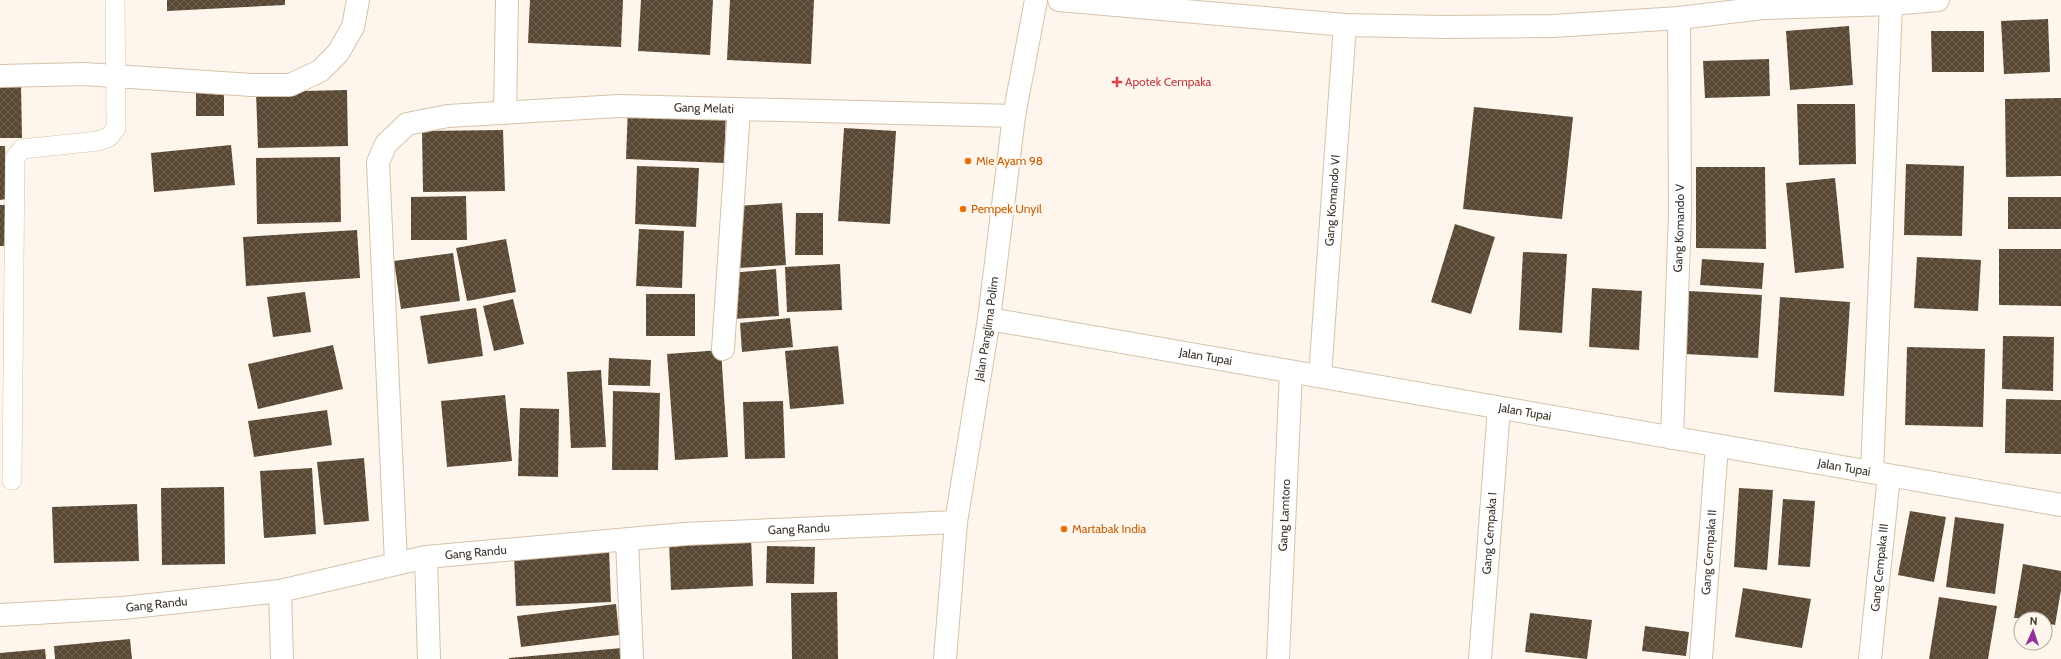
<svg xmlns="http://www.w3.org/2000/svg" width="2061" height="659" viewBox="0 0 2061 659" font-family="Cabin,sans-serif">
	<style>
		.building { fill: url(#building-cross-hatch) }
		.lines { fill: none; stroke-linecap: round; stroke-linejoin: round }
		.lane-casing { stroke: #d6c2aa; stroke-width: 20 }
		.street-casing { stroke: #d6c2aa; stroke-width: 24 }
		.secondary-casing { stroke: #d6c2aa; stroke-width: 24 }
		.lane { stroke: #fff; stroke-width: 19 }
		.street { stroke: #fff; stroke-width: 22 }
		.secondary { stroke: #fff; stroke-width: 22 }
		.health-dot { fill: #e0444e; stroke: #fef6ec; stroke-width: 1.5 }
		.food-dot { fill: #e8710a; stroke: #fef6ec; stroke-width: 1.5 }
		.labels { text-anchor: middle; stroke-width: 4; stroke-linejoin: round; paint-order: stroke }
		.health-label { font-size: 12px; fill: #be3a42; stroke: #fef6ec; text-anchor: start }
		.street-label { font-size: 12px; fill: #3b3329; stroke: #fef6ec }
		.food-label { font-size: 12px; fill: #c56008; stroke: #fef6ec; text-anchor: start }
	</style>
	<defs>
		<pattern id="building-cross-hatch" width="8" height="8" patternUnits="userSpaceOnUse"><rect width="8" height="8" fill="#594833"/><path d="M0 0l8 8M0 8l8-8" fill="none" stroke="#6e604f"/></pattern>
	</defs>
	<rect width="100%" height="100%" fill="#fef6ec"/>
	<g class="building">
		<path d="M167,0h118v5l-118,6z"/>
		<path d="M530,0h93l-2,47 -93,-4z"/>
		<path d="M641,0h72l-3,55 -72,-4z"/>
		<path d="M730,0h84l-3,64 -84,-4z"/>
		<path d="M2048,19l2,53 -46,2 -3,-53z"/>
		<path d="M1849,26l4,59 -63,5 -4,-59z"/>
		<path d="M1931,31h53v41h-52z"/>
		<path d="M1769,59l1,37 -65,2 -2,-37z"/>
		<path d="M224,83v33h-28v-32z"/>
		<path d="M21,84l1,54h-22v-53z"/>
		<path d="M347,90l1,56 -90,2 -2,-56z"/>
		<path d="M2061,98v78l-55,1 -1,-78z"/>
		<path d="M1797,104h58l1,60 -57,1z"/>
		<path d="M628,107l98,5 -2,51 -98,-4z"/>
		<path d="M1474,107l99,10 -11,102 -99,-10z"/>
		<path d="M844,128l52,3 -6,93 -52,-3z"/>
		<path d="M503,130l2,61 -82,1 -1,-61z"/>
		<path d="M231,145l4,40 -81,7 -3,-39z"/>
		<path d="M0,146h5l1,53 -6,1z"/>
		<path d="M340,157l1,65 -84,2 -1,-66z"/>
		<path d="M1906,164l58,2 -2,70 -58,-1z"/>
		<path d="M637,166l62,2 -3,59 -61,-3z"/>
		<path d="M1696,167h69l1,82 -70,-1z"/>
		<path d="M1835,178l9,90 -49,5 -9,-90z"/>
		<path d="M466,196l1,44h-56v-43z"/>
		<rect x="2008" y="197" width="53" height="32"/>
		<path d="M782,203l4,62 -47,3 -3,-62z"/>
		<path d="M0,205h9l2,41h-11z"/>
		<path d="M796,213h27v42h-28z"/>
		<path d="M1455,224l40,13 -24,77 -40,-12z"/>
		<path d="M639,229l45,2 -2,57 -46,-2z"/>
		<path d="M357,230l3,48 -114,8 -3,-49z"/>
		<path d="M506,239l10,53 -49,9 -11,-53z"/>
		<path d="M1999,249h62v57l-62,-1z"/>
		<path d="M1523,252l44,2 -5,79 -43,-3z"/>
		<path d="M453,253l7,48 -59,8 -7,-48z"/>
		<path d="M1917,257l64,3 -3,51 -64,-3z"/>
		<path d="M1702,259l62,4 -2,26 -62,-4z"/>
		<path d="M840,264l2,46 -55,2 -2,-45z"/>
		<path d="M776,269l3,47 -46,3 -3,-46z"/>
		<path d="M1592,288l50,3 -3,59 -50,-3z"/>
		<path d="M1689,291l73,4 -4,63 -73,-4z"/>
		<path d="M305,292l6,40 -38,5 -6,-40z"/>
		<rect x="646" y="294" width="49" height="42"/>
		<path d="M1780,297l70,5 -6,94 -70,-4z"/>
		<path d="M513,299l11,45 -30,7 -11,-45z"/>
		<path d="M476,308l7,48 -55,8 -8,-48z"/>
		<path d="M790,318l3,29 -51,5 -2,-29z"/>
		<path d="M2003,336l51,1 -1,54 -51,-2z"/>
		<path d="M333,345l10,44 -85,20 -10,-45z"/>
		<path d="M838,346l6,58 -54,5 -5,-58z"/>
		<path d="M1907,347l78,2 -2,78 -78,-2z"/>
		<path d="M721,350l7,107 -53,3 -8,-106z"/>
		<path d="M609,358l42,2 -1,26 -42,-1z"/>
		<path d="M601,370l5,77 -35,1 -4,-76z"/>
		<path d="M613,391l47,2 -2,77h-46z"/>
		<path d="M505,395l7,66 -65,6 -6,-66z"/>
		<path d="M2006,399l55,1v54l-56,-1z"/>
		<path d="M783,401l2,57 -40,1 -2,-57z"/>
		<path d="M520,408l39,1 -1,68 -40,-1z"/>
		<path d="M327,410l5,35 -78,12 -6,-36z"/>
		<path d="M364,458l5,63 -45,4 -7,-63z"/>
		<path d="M312,468l4,66 -52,4 -4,-67z"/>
		<path d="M224,487l1,77 -63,1 -1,-77z"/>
		<path d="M1739,488l34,2 -6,80 -33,-3z"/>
		<path d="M1783,499l32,2 -5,66 -32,-2z"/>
		<path d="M137,504l2,57 -85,2 -2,-56z"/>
		<path d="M1910,511l36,6 -12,65 -36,-7z"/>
		<path d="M1955,517l49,7 -9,70 -49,-7z"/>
		<path d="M751,538l2,48 -82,4 -2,-48z"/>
		<path d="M767,546l48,1 -1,37 -48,-1z"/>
		<path d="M609,549l2,53 -95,4 -2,-53z"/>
		<path d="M2023,564l38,7v19l-6,35 -10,-2v-4l-31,-1z"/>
		<path d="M1743,588l68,11 -9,49 -67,-11z"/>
		<path d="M837,592l1,67h-46l-1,-66z"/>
		<path d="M1939,597l58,9 -9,53h-59z"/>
		<path d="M616,604l3,31 -98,12 -4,-31z"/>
		<path d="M1530,613l62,7 -5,39 -62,-7z"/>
		<path d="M1645,626l44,6 -3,24 -44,-5z"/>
		<path d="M130,639l2,20h-77l-1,-13z"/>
		<path d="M622,648l1,11h-114v-1z"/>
		<path d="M45,649l1,10h-46v-6z"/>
	</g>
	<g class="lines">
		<g class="lane-casing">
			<path id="lane" d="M12,480l3,-322 7,-9 76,-8 11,-4 7,-9 -1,-128"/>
		</g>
		<g class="street-casing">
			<g id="street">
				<path d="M1059,0l286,25 100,2 108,-1 126,-8 84,-10 128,-4 47,-4"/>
				<path d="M0,76l84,-2 168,11h38l30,-14 18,-18 15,-26 5,-27"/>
				<path d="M505,113l2,-113"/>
				<path d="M723,349l16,-239"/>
				<path id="s1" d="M1320,376l25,-351"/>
				<path id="s2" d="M1672,438l8,-225 -1,-195"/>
				<path d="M1872,472l19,-468"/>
				<path d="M627,540l5,119"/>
				<path d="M426,557l3,102"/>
				<path id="s3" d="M396,563l-18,-401 8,-18 21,-20 41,-8 171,-10 395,10"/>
				<path d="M280,591l2,68"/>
				<path id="s4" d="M0,615l123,-7 157,-17 146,-34 259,-23 271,-12"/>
				<path id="s5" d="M1278,659l13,-287"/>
				<path id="s6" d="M1480,659l19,-251"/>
				<path id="s7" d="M1701,659l16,-213"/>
				<path id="s8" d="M1870,659l19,-183"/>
			</g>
		</g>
		<g class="secondary-casing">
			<g id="secondary">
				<path id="s9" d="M989,319l1072,186"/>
				<path id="s10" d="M945,659l11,-137 33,-203 25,-203 22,-116"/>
			</g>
		</g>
		<use href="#lane" class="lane"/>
		<use href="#street" class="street"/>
		<use href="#secondary" class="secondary"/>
	</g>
	<path class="health-dot" d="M1115 76h4v4h4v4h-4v4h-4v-4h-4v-4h4z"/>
	<g class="food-dot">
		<circle cx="968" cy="161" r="4"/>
		<circle cx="963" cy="209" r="4"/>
		<circle cx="1064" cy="529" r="4"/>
	</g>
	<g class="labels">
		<g class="health-label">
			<text x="1125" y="86">Apotek Cempaka</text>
		</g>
		<g class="street-label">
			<text dy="4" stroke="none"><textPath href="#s3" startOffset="748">Gang Melati</textPath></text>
			<text dy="4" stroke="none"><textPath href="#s1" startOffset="176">Gang Komando VI</textPath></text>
			<text dy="4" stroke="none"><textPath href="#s2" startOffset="210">Gang Komando V</textPath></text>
			<text dy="4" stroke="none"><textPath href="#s10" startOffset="333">Jalan Panglima Polim</textPath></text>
			<text dy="4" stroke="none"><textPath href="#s9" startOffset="220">Jalan Tupai</textPath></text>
			<text dy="4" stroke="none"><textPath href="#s9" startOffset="544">Jalan Tupai</textPath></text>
			<text dy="4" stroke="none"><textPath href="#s9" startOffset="868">Jalan Tupai</textPath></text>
			<text dy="4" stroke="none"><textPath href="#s5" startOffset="144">Gang Lamtoro</textPath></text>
			<text dy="4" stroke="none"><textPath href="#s4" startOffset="805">Gang Randu</textPath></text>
			<text dy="4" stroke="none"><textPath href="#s6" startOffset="126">Gang Cempaka I</textPath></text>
			<text dy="4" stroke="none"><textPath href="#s4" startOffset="481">Gang Randu</textPath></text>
			<text dy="4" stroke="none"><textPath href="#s7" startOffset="107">Gang Cempaka II</textPath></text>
			<text dy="4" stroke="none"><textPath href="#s8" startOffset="92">Gang Cempaka III</textPath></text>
			<text dy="4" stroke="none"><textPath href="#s4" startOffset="157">Gang Randu</textPath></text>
		</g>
		<g class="food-label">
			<text x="976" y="165">Mie Ayam 98</text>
			<text x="971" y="213">Pempek Unyil</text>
			<text x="1072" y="533">Martabak India</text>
		</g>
	</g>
	<g transform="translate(2033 631) rotate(3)"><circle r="19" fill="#fef6ec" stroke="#b0a89e"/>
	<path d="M0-3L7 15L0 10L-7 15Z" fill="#90329b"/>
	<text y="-6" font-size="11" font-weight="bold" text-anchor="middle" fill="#3b3329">N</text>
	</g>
</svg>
